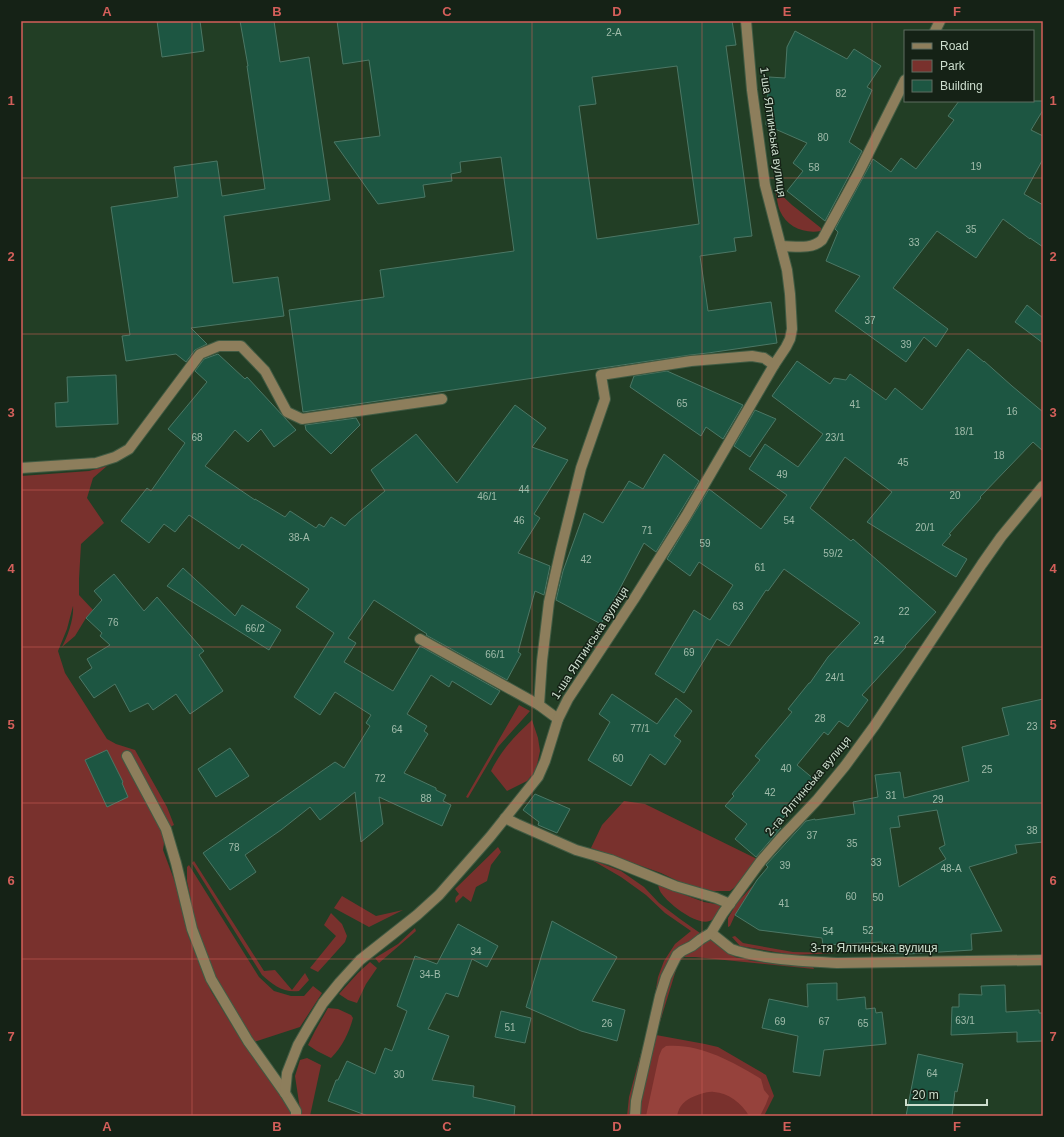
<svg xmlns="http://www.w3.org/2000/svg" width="1064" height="1137" viewBox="0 0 1064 1137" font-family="Helvetica,sans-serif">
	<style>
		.green { fill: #79312d }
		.forest { fill: #96423c }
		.building { fill: #1d5642; stroke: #4c7765; fill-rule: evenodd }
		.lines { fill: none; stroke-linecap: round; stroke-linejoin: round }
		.minor-casing { stroke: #415b43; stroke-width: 12 }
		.minor { stroke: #8d7e5c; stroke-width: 10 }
		.grid { fill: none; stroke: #d35f5a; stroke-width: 1; stroke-opacity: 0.55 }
		.labels { text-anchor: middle; stroke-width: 3; stroke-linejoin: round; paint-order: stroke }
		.number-label { font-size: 10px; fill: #a1bcab }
		.street-label { font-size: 12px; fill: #cddece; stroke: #152216 }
		.neatline { fill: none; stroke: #d35f5a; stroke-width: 1.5 }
		.grid-label { font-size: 13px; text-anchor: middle; font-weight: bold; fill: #d35f5a }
	</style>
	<rect width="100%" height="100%" fill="#223e25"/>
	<g class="green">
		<path d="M775,189l17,16 29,23v3c-17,3 -34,-4 -41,-20 -3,-7 -3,-15 -5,-22z"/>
		<path d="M107,466l-14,12 -6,20 17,25 -23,21 -2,35v16l14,15 -7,8 -11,18 -13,11c6,-12 12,-28 11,-41l-6,23 -9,22 7,22 42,66 9,5 19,6 32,57 7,18 -8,4 -3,21 12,32 13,53 23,56 32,52 36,48 12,22v3h-270v-640l68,-5z"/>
		<path d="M519,705l11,6 -32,36 -30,51 -2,-1z"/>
		<path d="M532,720l6,18 2,13 -4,19 -9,11 -20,10 -16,-20c11,-22 23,-34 41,-51z"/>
		<path d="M624,801l21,3 112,55 -17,24 -10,8h-17l-29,-7 -23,-11 -70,-25 11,-23z"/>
		<path d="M498,847l3,5 -10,13 -4,16 -11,6 -5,15 -8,-6 -7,7 -1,-2 1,-4 3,-3 -4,-5z"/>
		<path d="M590,859l31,12 23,16 15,16 21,16 20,14 -10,11 -12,6 -13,17 -12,48 -2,2 7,-40 6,-16 11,-17 16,-13 -26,-18 -19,-18 -25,-18z"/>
		<path d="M194,861l70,110 11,-1 17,20 13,-17 4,7 -10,11c-16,2 -26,-6 -37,-16l-70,-112z"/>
		<path d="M189,865l70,112 15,14 17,5h13l9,-10 9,7 -22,34 -46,15 -43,-73 -16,-48 -8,-40v-14z"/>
		<path d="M756,882l-21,33 -5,11 -2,1v-9l9,-15z"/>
		<path d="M658,885l46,17 17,3c-2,4 -5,11 -8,14 -12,11 -44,-15 -51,-25 -2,-2 -3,-5 -4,-9z"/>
		<path d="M342,896l34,20 27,-6 -34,17 -35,-19z"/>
		<path d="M331,913l11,11 5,12 -2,6 -27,30 -8,-4 26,-32 -12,-11z"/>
		<path d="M415,928l1,3 -37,32 -4,-5 23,-14z"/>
		<path d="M735,936l8,7 50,9 45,1 -45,2 -53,-9 -8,-9z"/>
		<path d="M710,938l25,19 17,4 61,6 1,2 -119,-12h-15l-24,78 49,9 13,3 48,28 8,21 -10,20h-126l26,-125 15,-34z"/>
		<path d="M370,962l7,6 -11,16 -9,19 -9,-3 -9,-6 19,-21z"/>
		<path d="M328,1008l10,1 13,6 2,3c-4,15 -11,29 -22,40l-14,-7 -9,-6 7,-14z"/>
		<path d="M647,1031l-14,85h-6l2,-19z"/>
		<path d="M307,1058l14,7 -11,51h-9l-6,-40 5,-16z"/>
	</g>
	<path class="forest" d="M666,1046c32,-3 66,15 92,31l3,2 3,11 5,6 -3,8 -6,12h-11c-7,-13 -21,-23 -35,-24 -7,-1 -13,2 -19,4 -10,4 -16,9 -18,20h-31l13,-60 3,-7z"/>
	<g class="building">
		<path d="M157,21h43l4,30 -42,6z"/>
		<path d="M240,21h34l6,41 29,-5 21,143 -106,16 9,67 45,-6 6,39 -93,12 16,16 -12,6 -9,12 -10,-8 -50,7 -4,-25 8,-1 -19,-128 67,-10 -4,-30 43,-6 5,35 43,-7 -18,-123h1z"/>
		<path d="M337,21h395l4,24 -10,1 26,190 -18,2 2,13 -36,5 8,55 63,-9 6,41 -69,10 -18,2 -387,57 -14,-102 95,-13 -4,-27 134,-19 -13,-94 -41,5 1,10 -10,2 1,7 -29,4 2,12 -47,7 -44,-62 46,-6 -11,-76 -26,4zM677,66l22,158 -102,15 -18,-133 17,-2 -4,-27z"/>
		<path d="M795,31l52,28 7,-10 27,17 -14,21 5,3 -23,52 13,9 -37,70 -38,-30 16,-20 -10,-8 14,-20 -41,-18 3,-48 16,1 2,-31z"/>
		<path d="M959,101h84v9l-12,20 12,6v23l-19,35 19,11v42l-13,-9v1l-27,-20 -27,39 -39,-27 -44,57 55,41 -12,18 -12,-10 -18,25 -71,-51 25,-35 -34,-15 12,-29 -3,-3 38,-70 18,13 10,-14 15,11 38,-49 -6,-4z"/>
		<path d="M1027,305l16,13v25l-28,-21z"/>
		<path d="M968,349l16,13v-1l28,25 31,26v39l-10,-9 -53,55 1,1 -32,36 2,1 -9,10 25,14 -11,18 -89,-55 25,-30 -47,-35 -35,51 41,33 2,-2 83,73 -31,34 1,1 -44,48 6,5 -20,27 -9,-6 -11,14 -4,-3 -27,33 18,15 -43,51 9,-3 -25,29 -21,-18 12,-15 -22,-18 9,-10 -2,-2 28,-34 -5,-4 37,-44 -4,-3 21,-26h1l18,-26 32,-34 -76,-54 -16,22 -2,-1 -37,56 -12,-7 -33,54 -29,-19 39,-64 16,10 23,-35 -34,-23 -9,14 -23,-17 42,-70 52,40 26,-34 -38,-26 16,-25 33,23 25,-33 -51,-38 25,-35 33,23 4,-6 12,2 4,-6 36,26 9,-12 27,22z"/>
		<path d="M218,354l27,25 2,-2 49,53 -22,17 -13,-18 -13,13 -13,-12 -30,36 50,34v-1l30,18 5,-6 26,17 3,-4 5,3 7,-10 14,9 5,-6 35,-29 -14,-21 45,-36 41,49 58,-78 31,23 -14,19 36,13 -34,54 6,4 -22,35 32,13 -6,29 -9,-4 -17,61 3,2 -14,26 -81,-45 1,-1 -53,-34 -26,38 8,5 -12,19 49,29 27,-45 80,45 -9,14 -39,-24 -3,6 -18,-12 -24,39 20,12 -3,5 4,3 -24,39 32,15v2l10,5 -3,6 8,4 -9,21 -63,-29 4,27 -22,18 -6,-50 -35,28 -10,-13 -29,23 -36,25 11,17 -26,18 -27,-37 132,-91 9,6 26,-42 -4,-3 5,-8 -36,-23 -15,23 -26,-18 40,-64 -38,-26 13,-18 -67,-45 -3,5 -50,-34 -14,17 -11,-8 -15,19 -28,-22 26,-33 4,3 34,-48 -17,-14 39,-47 -12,-11 9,-12z"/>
		<path d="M667,371l76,34 -20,34 -17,-12 -5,9 -71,-49 4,-11z"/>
		<path d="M116,375l2,49 -62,3 -1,-24 13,-1 -1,-25z"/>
		<path d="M755,410l21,9 -26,38 -16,-11z"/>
		<path d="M356,418l4,7 -29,29 -25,-24 -1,-5z"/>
		<path d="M664,454l35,27 -43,71 -12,-9 -43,81 -45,-24 7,-29 21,-58 19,10 26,-42 14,8z"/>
		<path d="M183,568l52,48 7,-11 39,25 -12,20 -102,-64z"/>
		<path d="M114,574l30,37 13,-14 47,54 -5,4 24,36 -33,23 -14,-20 -23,16 -5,-7 -18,9 -15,-28 -21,14 -15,-21 13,-9 -5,-9 23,-14 -10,-9 2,-3 -16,-15 16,-18 -8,-9z"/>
		<path d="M612,694l45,30 19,-26 16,13 -18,25 7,5 -16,24 -15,-11 -19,32 -43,-26 22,-38 -11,-8z"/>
		<path d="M1043,699v143l-28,3 2,8 -48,14 33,64 -31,3 1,16 -64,4 -25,-1 -1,-11 -59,3 -1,-7 -63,-8 -24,-15 22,-35 11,-13 -2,-2 40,-44 9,-2v1l40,-6 -2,-12 25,-5 -3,-22 25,-3 4,26 65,-17 -7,-34 47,-12 -7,-27zM937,810l8,35 -6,3 7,11 -47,28 -9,-59 10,-1 -2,-11z"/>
		<path d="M230,748l19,28 -33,21 -18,-28z"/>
		<path d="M107,750l16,32 -1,1 6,14 -21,10 -22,-47z"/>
		<path d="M535,794l35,15 -13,24 -19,-8 1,-3 -16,-12z"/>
		<path d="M552,921l65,36 -25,44 33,9 -8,31 -36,-10 -55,-24z"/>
		<path d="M458,924l40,22 -11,21 -15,-8 -14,38 -12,-4 -18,36 21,7 -17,44 42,6 -1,11 42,9 -1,10h-146l-40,-15 8,-21h2l9,-19 28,13 10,-26 7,3 15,-40 -10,-5 18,-50 22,8z"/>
		<path d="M837,983v17l28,-3 1,12 9,-1 1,5 6,-1 4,32 -62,6 -4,26 -27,-4 5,-36 -36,-8 7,-29 39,8 -1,-23z"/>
		<path d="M1005,985l1,27 33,-2v3h4v28l-26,1v-10l-66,3 1,-28h7v-13l23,1 -1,-9z"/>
		<path d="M501,1011l30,7 -6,25 -30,-6z"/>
		<path d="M918,1054l45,10 -6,28 -2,-1 -3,25h-46z"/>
	</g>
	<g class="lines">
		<g class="minor-casing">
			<g id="minor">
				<path d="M935,31l5,-10"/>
				<path d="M781,246c14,0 30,4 41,-6l36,-66 47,-94"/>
				<path d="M21,468l75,-5 19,-6 14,-8 71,-95 19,-8h22l24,25 22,41 15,7 140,-20"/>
				<path d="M420,639l119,66"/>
				<path d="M558,719l-19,-14 3,-44 7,-59 12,-53 20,-81 24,-69 -4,-24 90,-14 61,-5 12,2 10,7"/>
				<path d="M127,756l39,73 10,34 16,66 19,50 37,62 37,52 11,18v5"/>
				<path d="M505,818l12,6 59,26 35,10 64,26 41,12 14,6"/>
				<path d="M711,933l20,16 6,2c32,9 67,10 100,12l206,-3"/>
				<path d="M285,1093l2,-20 11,-28 11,-19 14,-23 17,-21 20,-22 57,-45 22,-20 51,-58 48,-60 7,-16 13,-42 10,-20 66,-100 52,-83 88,-151 12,-18 4,-8 2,-10 -2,-35 -3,-24 -22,-85 -13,-95 -6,-69"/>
				<path d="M635,1116l1,-15 24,-105 6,-19 11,-22 5,-4 10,-5 9,-7 10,-6 12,-20 38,-52 19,-22 37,-39 28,-34 30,-41 107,-161 19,-27 42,-51"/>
			</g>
		</g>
		<use href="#minor" class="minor"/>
	</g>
	<path class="grid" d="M192,21v1095M362,21v1095M532,21v1095M702,21v1095M872,21v1095M21,178h1022M21,334h1022M21,490h1022M21,647h1022M21,803h1022M21,959h1022"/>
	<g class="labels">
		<g class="number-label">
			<text x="614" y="36">2-А</text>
			<text x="841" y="97">82</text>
			<text x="823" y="141">80</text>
			<text x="976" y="170">19</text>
			<text x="814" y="171">58</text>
			<text x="971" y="233">35</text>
			<text x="914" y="246">33</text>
			<text x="870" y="324">37</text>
			<text x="906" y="348">39</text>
			<text x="682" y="407">65</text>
			<text x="855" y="408">41</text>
			<text x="1012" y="415">16</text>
			<text x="964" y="435">18/1</text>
			<text x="197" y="441">68</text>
			<text x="835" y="441">23/1</text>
			<text x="999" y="459">18</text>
			<text x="903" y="466">45</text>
			<text x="782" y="478">49</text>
			<text x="524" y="493">44</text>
			<text x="955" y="499">20</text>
			<text x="487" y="500">46/1</text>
			<text x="519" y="524">46</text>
			<text x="789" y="524">54</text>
			<text x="925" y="531">20/1</text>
			<text x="647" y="534">71</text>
			<text x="299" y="541">38-А</text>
			<text x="705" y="547">59</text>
			<text x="833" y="557">59/2</text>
			<text x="586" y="563">42</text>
			<text x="760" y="571">61</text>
			<text x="738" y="610">63</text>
			<text x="904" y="615">22</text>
			<text x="113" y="626">76</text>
			<text x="255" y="632">66/2</text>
			<text x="879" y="644">24</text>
			<text x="689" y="656">69</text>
			<text x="495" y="658">66/1</text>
			<text x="835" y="681">24/1</text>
			<text x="820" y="722">28</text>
			<text x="1032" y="730">23</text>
			<text x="640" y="732">77/1</text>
			<text x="397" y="733">64</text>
			<text x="618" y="762">60</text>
			<text x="786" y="772">40</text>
			<text x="987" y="773">25</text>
			<text x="380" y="782">72</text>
			<text x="770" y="796">42</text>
			<text x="891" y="799">31</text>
			<text x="426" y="802">88</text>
			<text x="938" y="803">29</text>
			<text x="1032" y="834">38</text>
			<text x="812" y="839">37</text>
			<text x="852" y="847">35</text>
			<text x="234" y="851">78</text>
			<text x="876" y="866">33</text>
			<text x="785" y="869">39</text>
			<text x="951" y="872">48-А</text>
			<text x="851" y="900">60</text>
			<text x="878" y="901">50</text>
			<text x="784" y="907">41</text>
			<text x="868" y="934">52</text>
			<text x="828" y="935">54</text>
			<text x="476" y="955">34</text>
			<text x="430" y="978">34-В</text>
			<text x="965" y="1024">63/1</text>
			<text x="780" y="1025">69</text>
			<text x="824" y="1025">67</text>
			<text x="607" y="1027">26</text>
			<text x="863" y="1027">65</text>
			<text x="510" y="1031">51</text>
			<text x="932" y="1077">64</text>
			<text x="399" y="1078">30</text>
		</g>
		<g class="street-label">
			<text transform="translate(773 132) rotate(82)" y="4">1-ша Ялтинська вулиця</text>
			<text transform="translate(590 643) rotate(-57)" y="4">1-ша Ялтинська вулиця</text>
			<text transform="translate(808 786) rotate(-50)" y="4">2-га Ялтинська вулиця</text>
			<text x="874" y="952">3-тя Ялтинська вулиця</text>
		</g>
	</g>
	<rect width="1064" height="1137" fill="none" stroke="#152216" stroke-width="44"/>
	<rect x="904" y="30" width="130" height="72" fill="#152216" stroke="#5f6d60"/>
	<rect x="912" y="43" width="20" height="6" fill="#8d7e5c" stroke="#5f6d60"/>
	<text x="940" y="50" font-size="12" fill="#cddece">Road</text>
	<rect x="912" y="60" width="20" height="12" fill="#79312d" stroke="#5f6d60"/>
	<text x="940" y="70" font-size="12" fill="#cddece">Park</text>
	<rect x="912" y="80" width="20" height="12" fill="#1d5642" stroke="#5f6d60"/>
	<text x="940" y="90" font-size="12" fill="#cddece">Building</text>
	<path d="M906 1099v6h81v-6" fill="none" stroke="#cddece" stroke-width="2"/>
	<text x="912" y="1099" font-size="12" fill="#cddece" stroke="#152216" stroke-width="3" paint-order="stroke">20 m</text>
	<rect x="22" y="22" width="1020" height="1093" class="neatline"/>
	<g class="grid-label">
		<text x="107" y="16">A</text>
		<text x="277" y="16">B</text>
		<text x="447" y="16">C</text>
		<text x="617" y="16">D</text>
		<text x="787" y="16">E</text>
		<text x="957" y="16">F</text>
		<text x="11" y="105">1</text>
		<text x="1053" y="105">1</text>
		<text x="11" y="261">2</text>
		<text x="1053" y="261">2</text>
		<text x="11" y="417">3</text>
		<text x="1053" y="417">3</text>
		<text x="11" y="573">4</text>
		<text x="1053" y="573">4</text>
		<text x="11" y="729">5</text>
		<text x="1053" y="729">5</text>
		<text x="11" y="885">6</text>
		<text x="1053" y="885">6</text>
		<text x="11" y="1041">7</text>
		<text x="1053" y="1041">7</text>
		<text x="107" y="1131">A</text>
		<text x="277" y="1131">B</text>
		<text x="447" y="1131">C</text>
		<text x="617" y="1131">D</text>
		<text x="787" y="1131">E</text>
		<text x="957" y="1131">F</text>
	</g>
</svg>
